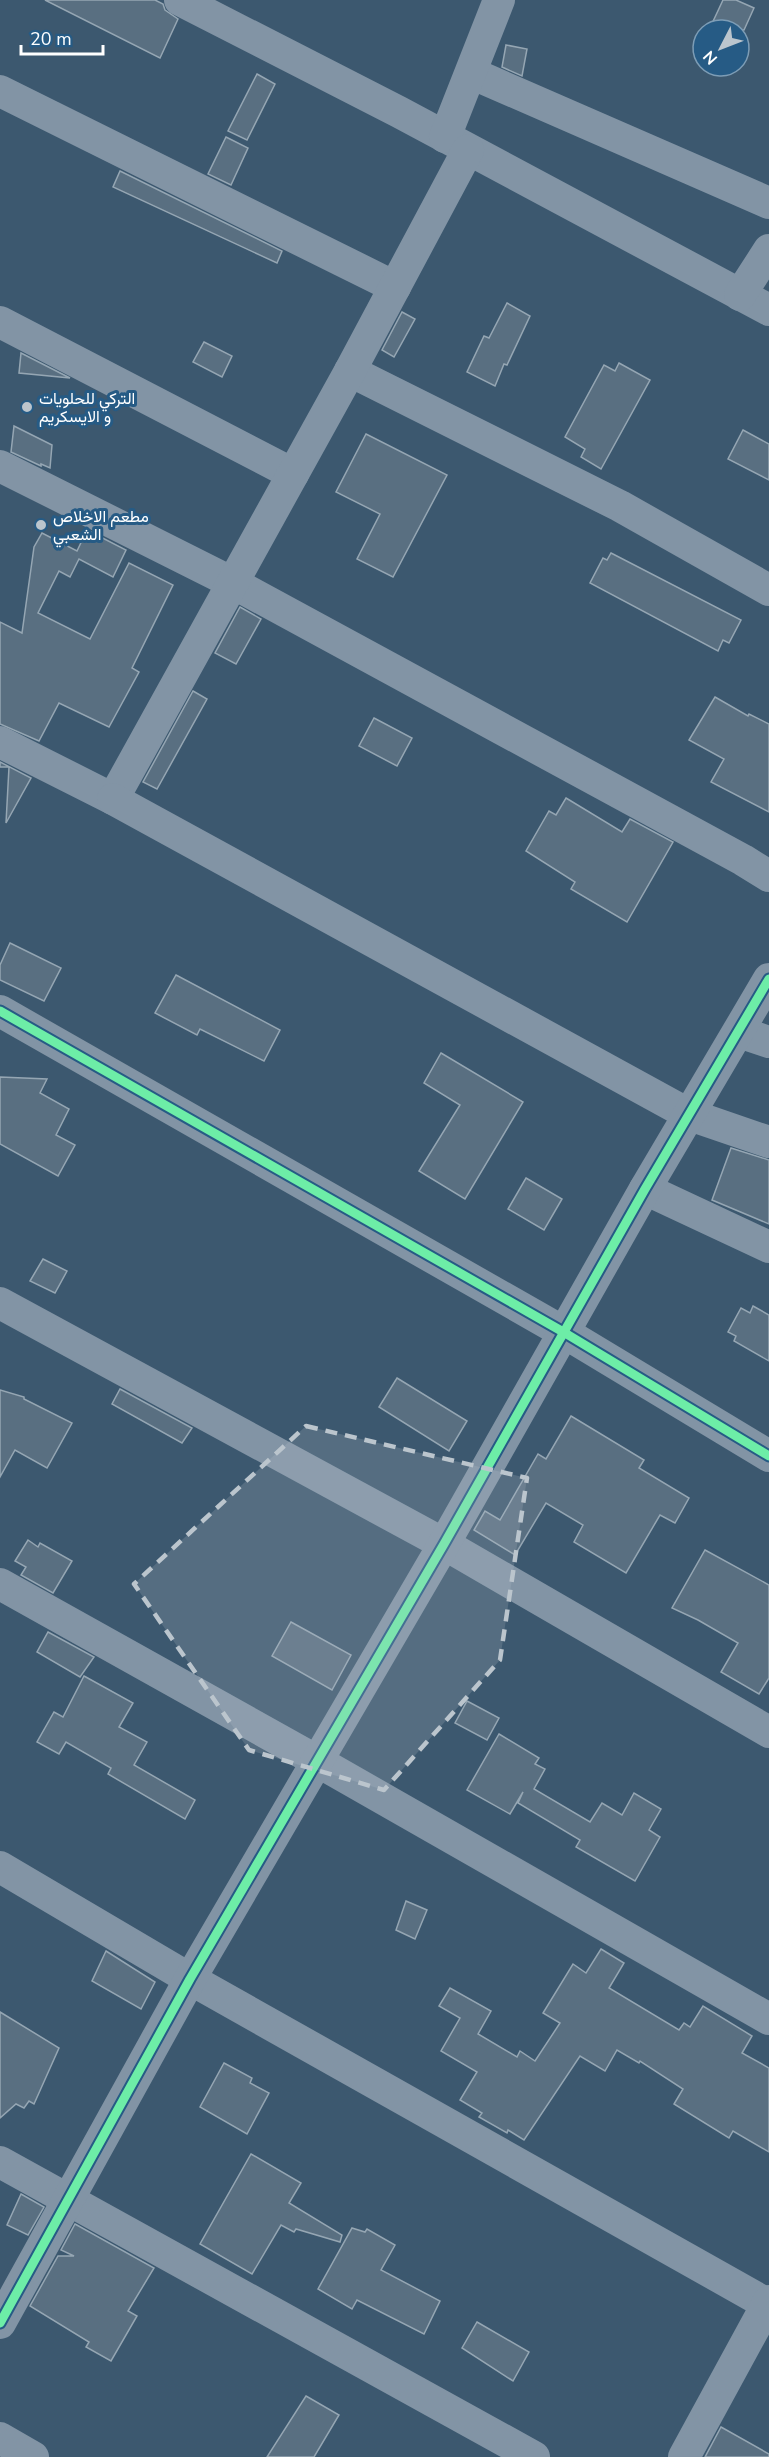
<svg xmlns="http://www.w3.org/2000/svg" width="769" height="2457" viewBox="0 0 769 2457" font-family="'Nunito Sans',Vazirmatn,sans-serif">
	<style>
		.building { fill: #596f81; stroke: #95a6b3; stroke-width: 1.5 }
		.lines { fill: none; stroke-linecap: round; stroke-linejoin: round }
		.street { stroke: #8294a5; stroke-width: 32 }
		.cycleway-casing { stroke: #265b85; stroke-width: 13 }
		.cycleway { stroke: #6deda7; stroke-width: 9 }
		.marked { fill: #bbc5cd; fill-opacity: 0.2; stroke: #bbc5cd; stroke-width: 4.5; stroke-dasharray: 12 8; stroke-linejoin: round }
		.poi-dot { fill: #bbc5cd; stroke: #265b85; stroke-width: 2 }
		.labels { text-anchor: middle; stroke-width: 6; stroke-linejoin: round; paint-order: stroke }
		.poi-label { font-size: 16px; fill: #fff; stroke: #265b85; text-anchor: start }
	</style>
	<rect width="100%" height="100%" fill="#3c586f"/>
	<g class="building">
		<path d="M45,0h110l8,4 2,6 13,9 -18,39z"/>
		<path d="M723,0h13l18,8 -10,22h-35z"/>
		<path d="M506,45l21,4 -5,27 -20,-9z"/>
		<path d="M257,74l18,10 -28,56 -19,-9z"/>
		<path d="M226,137l22,11 -17,37 -23,-11z"/>
		<path d="M120,171l162,80 -5,12 -164,-76z"/>
		<path d="M507,303l23,13 -23,49 -3,-1 -9,22 -28,-14 17,-36 5,2z"/>
		<path d="M402,312l13,7 -21,38 -12,-7z"/>
		<path d="M204,342l28,14 -10,21 -29,-15z"/>
		<path d="M21,353l49,25 -51,-5z"/>
		<path d="M619,363l31,17 -49,89 -20,-12 4,-8 -20,-12 39,-72 11,6z"/>
		<path d="M14,426l38,19 -2,23 -9,-4v2l-30,-14z"/>
		<path d="M743,430l26,14v36l-41,-21z"/>
		<path d="M366,434l81,41 -54,102 -36,-18 23,-45 -44,-22z"/>
		<path d="M87,530l39,20 -13,27 -34,-18 -9,18 -11,-6 -21,42 52,26 39,-76 44,22 -41,83 7,4 -30,55 -50,-24 -20,38 -39,-17v-102l22,11 12,-86 8,-14 35,18z"/>
		<path d="M611,553l130,67 -12,23 -6,-3 -5,11 -128,-68 13,-25 4,2z"/>
		<path d="M240,607l21,12 -25,45 -21,-11z"/>
		<path d="M193,691l14,8 -50,90 -14,-7z"/>
		<path d="M715,697l33,19 1,-2 20,10v88l-58,-30 13,-23 -35,-19z"/>
		<path d="M374,718l38,20 -15,28 -38,-20z"/>
		<path d="M0,762l31,16 -25,45 3,-56h-9z"/>
		<path d="M566,798l56,34 8,-13 43,23 -46,80 -56,-33 4,-7 -49,-31 23,-40 7,4z"/>
		<path d="M10,943l51,25 -17,33 -44,-21v-15z"/>
		<path d="M176,975l104,55 -16,31 -64,-32 -3,6 -42,-22z"/>
		<path d="M441,1053l82,49 -58,97 -46,-28 41,-66 -36,-22z"/>
		<path d="M0,1077l47,2 -7,14 29,16 -13,26 19,10 -17,31 -58,-32z"/>
		<path d="M731,1148l38,12v64l-57,-24z"/>
		<path d="M526,1178l36,21 -18,31 -36,-21z"/>
		<path d="M43,1259l24,12 -12,22 -25,-12z"/>
		<path d="M753,1306l16,9v46l-35,-20 2,-5 -8,-4 13,-24 9,5z"/>
		<path d="M397,1378l70,43 -18,30 -70,-44z"/>
		<path d="M120,1389l72,39 -10,15 -70,-39z"/>
		<path d="M0,1390l24,7v2l48,24 -25,45 -32,-18 -15,27z"/>
		<path d="M571,1416l73,44 -5,8 50,30 -14,25 -15,-8 -34,58 -52,-31 9,-17 -37,-22 -31,52 -41,-25 11,-19 15,9 38,-66 8,5z"/>
		<path d="M28,1540l10,7 2,-4 32,18 -19,32 -32,-18 5,-8 -11,-6z"/>
		<path d="M705,1550l64,35v93l-10,16 -38,-22 17,-29 -40,-23 -26,-12z"/>
		<path d="M291,1622l60,33 -19,35 -60,-34z"/>
		<path d="M48,1632l46,25 -14,20 -43,-25z"/>
		<path d="M84,1676l49,27 -14,24 28,15 -13,23 61,35 -10,19 -77,-45 3,-6 -45,-26 -7,12 -22,-12 17,-30 9,5z"/>
		<path d="M467,1701l32,17 -12,22 -32,-17z"/>
		<path d="M499,1734l40,24 -4,6 10,5 -11,20 56,33 12,-19 20,12 12,-22 27,16 -12,21 11,7 -25,44 -59,-34 4,-7 -62,-37 5,-11 -13,22 -43,-24z"/>
		<path d="M406,1901l21,9 -12,29 -19,-9z"/>
		<path d="M601,1949l23,14 -15,25 70,42 5,-7 6,4 13,-21 49,30 -10,17 27,15v84l-36,-21 -4,7 -55,-34 9,-15 -43,-28 -1,2 -22,-13 -12,21 -25,-15 -56,84 -16,-10 -1,3 -28,-16 3,-4 -22,-13 17,-28 -36,-21 19,-33 -21,-12 11,-18 41,23 -13,23 39,23 3,-6 15,10 25,-38 -17,-10 30,-49 13,9z"/>
		<path d="M106,1951l49,31 -14,27 -49,-28z"/>
		<path d="M0,2012l59,36 -25,56 -5,-3 -5,7 -8,-4 -16,14z"/>
		<path d="M224,2063l28,15 -2,5 19,10 -22,41 -47,-27z"/>
		<path d="M251,2154l50,29 -12,20 53,32 -2,7 -44,-13 -2,3 -13,-7 -29,49 -52,-30z"/>
		<path d="M21,2194l23,13 -16,28 -21,-10z"/>
		<path d="M75,2224l79,44 -26,43 9,5 -26,45 -25,-14 3,-5 -59,-36 28,-50h16l-13,-6z"/>
		<path d="M352,2228l13,4 2,-3 28,16 -14,25 59,31 -16,33 -67,-34 -5,9 -34,-20z"/>
		<path d="M477,2322l52,30 -16,29 -51,-33z"/>
		<path d="M306,2396l33,19 -25,42h-47z"/>
		<path d="M721,2427l48,27v3h-64z"/>
	</g>
	<g class="lines">
		<g class="street">
			<path d="M180,0l219,112 370,198"/>
			<path d="M471,73l298,130"/>
			<path d="M0,91l395,196"/>
			<path d="M445,137l54,-137"/>
			<path d="M740,295l29,-45"/>
			<path d="M0,322l293,152"/>
			<path d="M350,371l270,135 149,84"/>
			<path d="M0,466l233,117 510,277 26,16"/>
			<path d="M0,742l113,57 237,-428 118,-221"/>
			<path d="M113,799l577,316 79,27"/>
			<path d="M0,1011l565,322 204,123"/>
			<path d="M739,1032l30,10"/>
			<path d="M645,1189l124,58"/>
			<path d="M0,1303l444,241 325,188"/>
			<path d="M0,1584l317,177 452,258"/>
			<path d="M0,1867l190,112 579,326"/>
			<path d="M0,2162l534,295"/>
			<path d="M0,2323l190,-344 254,-435 201,-355 124,-210"/>
			<path d="M0,2438l33,19"/>
			<path d="M684,2457l85,-156"/>
		</g>
		<g class="cycleway-casing">
			<g id="cycleway">
				<path d="M0,1011l565,322 204,123"/>
				<path d="M0,2323l190,-344 254,-435 201,-355 124,-210"/>
			</g>
		</g>
		<use href="#cycleway" class="cycleway"/>
	</g>
	<path class="marked" d="M306,1426l221,52 -27,182 -116,130 -135,-40 -115,-166z"/>
	<g class="poi-dot">
		<circle cx="27" cy="407" r="6"/>
		<circle cx="41" cy="525" r="6"/>
	</g>
	<g class="labels">
		<g class="poi-label">
			<text x="39" y="404">التركي للحلويات<tspan x="39" dy="18">و الايسكريم</tspan></text>
			<text x="53" y="522">مطعم الاخلاص<tspan x="53" dy="18">الشعبي</tspan></text>
		</g>
	</g>
	<g transform="translate(721 48) rotate(228)"><circle r="28" fill="#265b85" stroke="#7d9db6" stroke-width="1.5"/>
	<path d="M0-4.5L10 22L0 15L-10 22Z" fill="#bbc5cd"/>
	<text y="-9" font-size="16" font-weight="bold" text-anchor="middle" fill="#ffffff">N</text>
	</g>
	<path d="M21 45v9h82v-9" fill="none" stroke="#ffffff" stroke-width="3"/>
	<text x="30" y="45" font-size="18" fill="#ffffff" stroke="#265b85" stroke-width="4.5" paint-order="stroke">20 m</text>
</svg>
